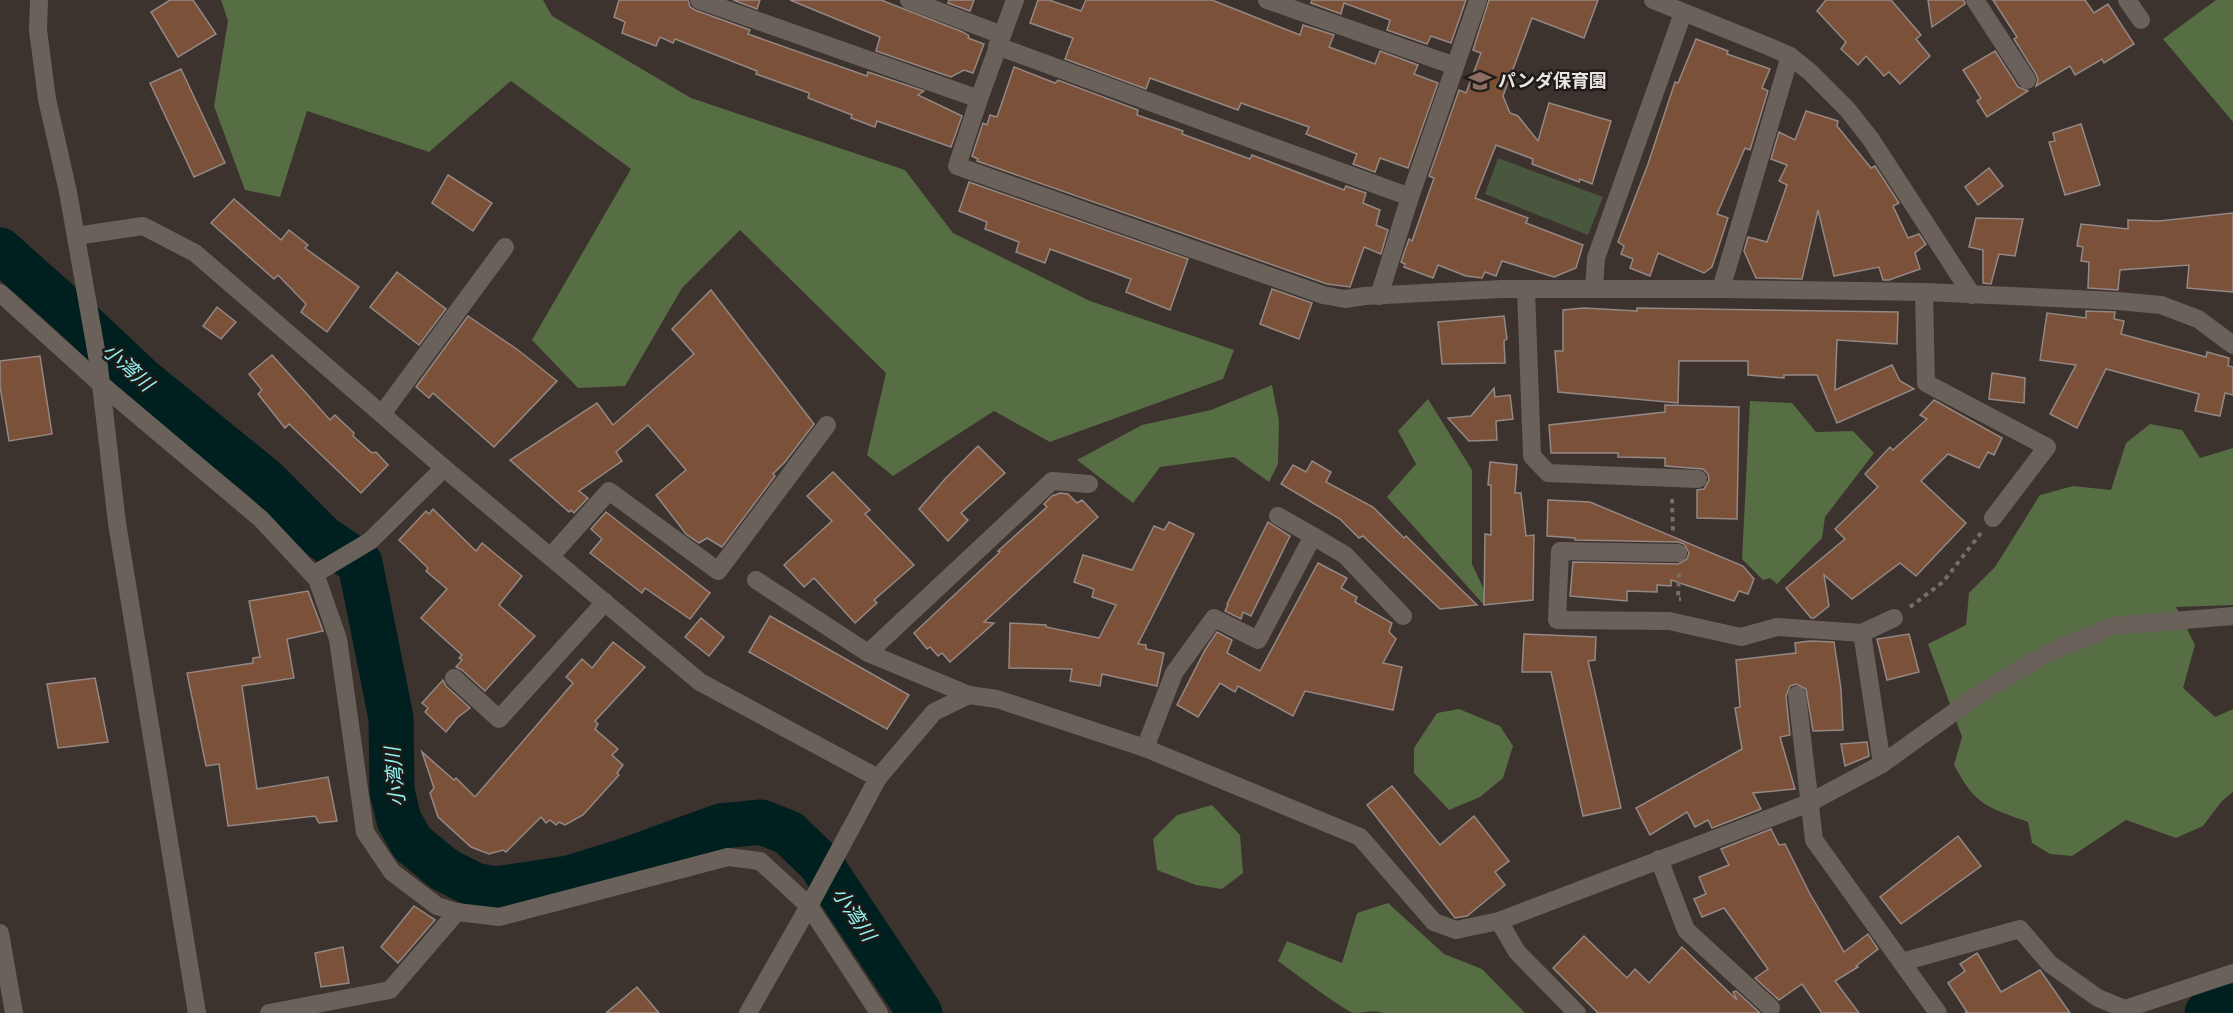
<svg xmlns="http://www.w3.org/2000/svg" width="2233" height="1013" viewBox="0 0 2233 1013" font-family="Mulish,'Noto Sans JP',sans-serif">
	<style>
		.green { fill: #49573e }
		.forest { fill: #576d44 }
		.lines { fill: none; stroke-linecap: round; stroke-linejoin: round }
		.river { stroke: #001f1f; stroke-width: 45 }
		.building { fill: #7c513a; stroke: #938883; stroke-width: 1.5 }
		.path { stroke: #756d69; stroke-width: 4; stroke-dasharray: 4.5 4.5; stroke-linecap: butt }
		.minor { stroke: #6b615b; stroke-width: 18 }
		.labels { text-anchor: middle; stroke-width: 5; stroke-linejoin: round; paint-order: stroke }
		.poi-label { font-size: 18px; font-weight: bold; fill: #ebe5e2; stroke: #1f1b19; text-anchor: start }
		.water-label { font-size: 20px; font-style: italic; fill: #8ff7f6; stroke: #1f1b19 }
	</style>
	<rect width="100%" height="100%" fill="#3c322e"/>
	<path class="green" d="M1498,158l105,39 -15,38 -103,-41z"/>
	<g class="forest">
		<path d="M221,0h322l9,16 139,82 214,72 48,63 137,68 144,49 -11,29 -173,63 -56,-31 -101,65 -26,-21 19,-82 -146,-143 -58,58 -57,98 -47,2 -46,-48 99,-171 -120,-88 -82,71 -122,-41 -27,86 -35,-7 -31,-84 14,-85z"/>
		<path d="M2216,0h17v122l-70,-83z"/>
		<path d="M1272,385l7,36 -1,43 -9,18 -35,-25 -74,10 -27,36 -56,-43 65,-35 69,-15z"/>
		<path d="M1428,399l44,71v94l14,30 -2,11 -97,-108 29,-33 -18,-33z"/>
		<path d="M1750,401l42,2 24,29 37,-1 21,22 -49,64 -3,21 -45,46 -7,-6 -7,2 -21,-21z"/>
		<path d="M2150,424l32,6 18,28 33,-10v157l-57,2 19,38 -12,43 32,29 18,-8v83l-11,9 -19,25 -27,12 -50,-18 -54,36 -22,-2 -18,-11 -4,-21c-41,-15 -53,-17 -74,-57l8,-28 -34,-93 38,-19 3,-32 26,-26 45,-72 33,-9 38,4 15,-47z"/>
		<path d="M1459,709l41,17 13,20 -10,32 -23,19 -31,13 -35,-37v-25l23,-35z"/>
		<path d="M1212,805l28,30 3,38 -21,16 -26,-4 -39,-15 -4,-31 24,-24z"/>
		<path d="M1388,903l56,51 38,15 43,44h-142c-10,-4 -19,0 -29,0 -10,-2 -63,-43 -76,-52l9,-20 55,22 15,-50z"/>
	</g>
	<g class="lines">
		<g class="river">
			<path d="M0,250l74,66 68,64 123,100 58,58 37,25 31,155 1,73 7,29 13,23 33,27 30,15 20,4 21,-3 53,-8 58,-18 94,-34 40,-4 28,11 31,30 100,150"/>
			<path d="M2207,1013l12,-6 14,-1"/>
		</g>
	</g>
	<g class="building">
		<path d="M170,0h23l23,34 -38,23 -27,-45z"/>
		<path d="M619,0h69l2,7 5,3 55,20 -2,4 119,42 1,-4 56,19 -6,4 44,21 -11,31 -74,-26 -2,6 -24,-9 1,-3 -44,-17 1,-5 -53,-19 1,-3 -82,-32 -2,4 -13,-6 -4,9 -34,-13 3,-11 -11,-5z"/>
		<path d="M733,0h27l-3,9z"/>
		<path d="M790,0h91l82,32 6,4 -1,2 16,6 -11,29 -9,-3 -13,7 -75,-26 4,-14z"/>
		<path d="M949,0h25l-4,11 -22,-8z"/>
		<path d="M1038,0h11l32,11 5,-11h126l88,35 3,-10 31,10 -5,12 46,17 5,-13 38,14 -4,9 24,9 -30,85 -28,-10 -5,14 -22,-8 4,-10 -51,-20 3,-7 -68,-24 -3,7 -88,-32 -4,11 -81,-30 8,-21 -43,-15z"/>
		<path d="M1312,0h154l-15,43 -20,-7 -4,8 -40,-14 3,-10 -46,-17 -3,11 -30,-11z"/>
		<path d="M1489,0h109l-14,38 -52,-20 -29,78 7,17 8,3 20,25 11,-38 62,18 -19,63 -12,-5 -1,3 -47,-18 1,-5 -37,-14 -21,53 53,20 -2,5 57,22 -7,23 -22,9 -52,-16 -6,15 -11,-4 -3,6 -16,-2 -28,-11 -5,13 -29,-11 1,-3 -4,-2 8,-23 3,2 22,-63 -5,-2 30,-86 7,3 15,-40 -8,-3z"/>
		<path d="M1826,0h65l30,35 -5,4 14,17 -30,28 -11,-12 -5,4 -18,-20 -8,9 -17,-16 5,-7 -29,-31z"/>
		<path d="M1928,0h36l1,4 -33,23z"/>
		<path d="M1993,0h92l9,13 14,-9 26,40 -30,19 -2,-4 -27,16 -5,-9 -34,20 2,-6 -2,-6 -22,-35 3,-2z"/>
		<path d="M1696,39l32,12 -1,3 43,15 -8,19 6,3 -18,59 -5,-2 -28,66 11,4 -16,49 -8,6 -46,-20 -8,23 -20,-8 3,-9 -12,-5 3,-8 -6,-4 30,-78 27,-82 3,1z"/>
		<path d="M1995,51l23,36 10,4 -41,26 -10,-16 4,-3 -18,-28z"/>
		<path d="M1014,67l41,16 3,-3 80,30 -1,5 46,16 -1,3 68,25 2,-4 92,35 2,-4 20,7 -3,10 17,7 -4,15 12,5 -7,24 -17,-7 -14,40 -23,-3 -350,-123 1,-2 -6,-3 11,-33 4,2 3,-10 7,2z"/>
		<path d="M181,69l44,94 -31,14 -44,-94z"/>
		<path d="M1806,111l32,10 -1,5 34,42 4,-2 24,37 -6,3 15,32 11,-4 7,10 -11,9 5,16 -31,11h-6l-4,-13 -45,9 -16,-66 -16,69 -46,-1 -12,-27 4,-14 19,5 20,-57 -8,-4 8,-16 -16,-6 8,-27 16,8z"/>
		<path d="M2081,124l19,61 -35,10 -16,-53 6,-1 -2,-8z"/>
		<path d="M1989,168l14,18 -25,19 -13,-18z"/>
		<path d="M448,175l44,28 -19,28 -41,-28z"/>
		<path d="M969,182l219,77 -18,51 -44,-18 5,-13 -81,-30 -5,14 -29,-11 3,-10 -34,-13 2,-7 -28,-11z"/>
		<path d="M234,199l47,41 8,-10 19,15 -3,3 54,39 -32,45 -26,-20 5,-8 -28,-29 -4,4 -63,-56z"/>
		<path d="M2233,213v79l-46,-4 2,-23 -69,5 -2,20 -30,-2 1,-26 -8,-1 2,-14 -6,-1 4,-22 47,5v-9l31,1z"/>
		<path d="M1976,218l47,1 -8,37 -16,-2 -8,30 -8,-1v-33l-14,-3z"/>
		<path d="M397,272l49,37 -27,36 -49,-38z"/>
		<path d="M1272,289l40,14 -13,36 -39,-15z"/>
		<path d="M711,290l103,134 -29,38 -12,12 2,2 -53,71 -15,-9 -8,5 -13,-9 -30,-39 30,-25 -38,-45 -32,27 6,9 -43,30 9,7 -14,15 -3,-3 -2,2 -59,-52 87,-57 16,22 81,-71 -22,-25z"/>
		<path d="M217,307l19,15 -15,17 -18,-13z"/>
		<path d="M1584,308l53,3v-3l261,4 -1,32 -60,-4 -2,50 57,-25 8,16 14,8 -77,34 -20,-48h-33v3l-36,-3v-14h-69l-1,42 -120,-11 -3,-41h8v-41z"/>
		<path d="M2086,311l29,1 -1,7 10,2 -3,13 85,23 1,-5 22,6 -1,8 5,1v28l-8,-2 -5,23 -25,-5 4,-17 -93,-25 -29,59 -27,-14 26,-49 -36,-5 7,-47 39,5z"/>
		<path d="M468,316l50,34 39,31 -63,66 -61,-54 -4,5 -13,-11z"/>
		<path d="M1504,316l3,23 -3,2 1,22 -63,1 -4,-42z"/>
		<path d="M272,355l58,65 5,-5 19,18 -1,3 19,17 4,-1 12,13 -27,28 -72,-69 -4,4 -27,-34 4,-4 -13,-16z"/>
		<path d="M40,356l12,78 -43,7 -9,-55v-25z"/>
		<path d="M1992,373l33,5 -1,25 -35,-4z"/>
		<path d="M1494,388l1,9 15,-2 3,24 -17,2 1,19 -28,1 -21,-23 23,-2z"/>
		<path d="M1934,400l68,38 -8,17 -6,-3 -9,16 -31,-14 -27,27 45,42 -50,53 -16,-13 -48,36 -28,-24 5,31 -15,12h-3l-25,-30 59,-49 -10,-10 43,-42 -13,-13 25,-27 3,3 34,-31 -7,-4z"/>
		<path d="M1665,405l74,2 -2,112 -40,-1v-28l7,-1 5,-9 -1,-6 -5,-5 -38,-3v-8l-47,-1v-4h-67l-2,-28 116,-13z"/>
		<path d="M978,446l27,27 -44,40 7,7 -20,21 -29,-32 26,-30z"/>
		<path d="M1312,461l19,11 -5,10 47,25 31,31 2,-2 71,69 -37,4 -77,-73 -4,2 -19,-19 -59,-35 12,-19 13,7z"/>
		<path d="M1490,462l27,3 -2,28h6l5,43 8,-1 -1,65 -49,5 1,-71 6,1v-50h-3z"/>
		<path d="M833,472l37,38 -5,4 49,51 -40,35 3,3 -22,20 -41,-45 -10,9 -20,-22 48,-44 -25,-25z"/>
		<path d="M1060,493l8,1 9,9 5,-3 16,17 -114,105 10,1 -44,39 -8,-9 -4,3 -8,-9 -3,2 -13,-16 86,-81 -2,-1 49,-44 -3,-3 8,-8z"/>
		<path d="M1548,500l42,2 153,64 11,13 -6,15 -9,-3 -5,10 -63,-21v6l-14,-1v7l-30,-1v10l-57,-5 3,-34 105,2 9,-5 2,-6 -5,-9 -6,-2 -103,-2v-2l-28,-2z"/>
		<path d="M433,509l43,42 6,-8 40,33 -23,29 36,31 -50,55 -23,-21 -6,-3 6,-7 -3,-2 3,-3 -41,-37 26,-29 -21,-18 2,-3 -29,-28 27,-29 3,3z"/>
		<path d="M606,512l104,81 -20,26 -45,-31 -3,5 -52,-40 12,-14 -11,-10z"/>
		<path d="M1169,522l25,12 -56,110 8,1v4l18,4 -7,33 -55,-12 -2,12 -30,-5 2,-12 -63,-1 1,-45 36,2v2l53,11 17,-33 -24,-8 2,-8 -20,-7 9,-27 49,15 22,-44 10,4z"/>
		<path d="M1268,522l22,14 -39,80 -8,-4 -2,7 -16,-8 3,-6 -1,-1z"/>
		<path d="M1318,563l29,15 -6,10 16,9 -2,5 37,21 -3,9 7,7 -13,24 19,4 -9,43 -88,-19 -12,25 -55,-30 -3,6 -15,-9 -22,34 -21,-12 28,-55 12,-18 15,8 -5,13 33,18z"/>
		<path d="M308,591l15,40 -36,8 7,39 -52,8 15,103 71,-12 9,44 -18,2 -4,-7 -87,10 -9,-62 -13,2 -19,-93 66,-10v-5l7,-1 -11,-56z"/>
		<path d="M770,616l139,79 -22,34 -138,-77z"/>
		<path d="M701,618l23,19 -15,19 -24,-19z"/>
		<path d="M1524,634l72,3 -1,23 -7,1 33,147 -38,8 -32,-144h-29z"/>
		<path d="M1909,634l10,38 -32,8 -10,-41z"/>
		<path d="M1810,641l24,1 7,47 2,41 -30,1 -7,-42 -10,-5 -6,2 -4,10 4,39 -10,2 15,52 -42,4 8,16 -49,19 -4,-8 -13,7 -8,-15 -37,23 -14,-27 106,-59 -7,-41 5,-1 -4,-47 60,-7 -1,-10z"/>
		<path d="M613,642l32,25 -50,54 3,3 -3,5 23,20 -6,6 11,10 -6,8 2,2 -36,40 -18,10 -6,-3 -3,3 -6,-5 -4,3 -5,-6 -35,35 -3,-2 -14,4 -18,-7 -33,-30 -8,-24 4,-5 -12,-36 32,28 2,-2 19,19 98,-114 -7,-6 16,-18 10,9z"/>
		<path d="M95,678l13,64 -50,6 -11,-64z"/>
		<path d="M443,680l3,6 24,22 -13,10 -11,14 -21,-20 3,-4 -6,-5z"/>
		<path d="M1867,742l2,14 -24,10 -4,-22z"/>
		<path d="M1392,786l48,59 34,-29 35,45 -14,11 10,13 -38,31 -12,2 -88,-113z"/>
		<path d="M1771,829l8,16 6,-1 25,50 34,58 24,-18 10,15 -22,17 2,1 -23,14 24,32h-37l-20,-29 -23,16 -24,-22 13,-9 -44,-61 -22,9 -8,-18 12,-5 -7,-17 30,-12 -8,-16z"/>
		<path d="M1958,836l23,30 -80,58 -21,-27z"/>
		<path d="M414,906l21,14 -37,43 -17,-16z"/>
		<path d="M1584,936l43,42 8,-9 14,14 33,-36 55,53 -4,-8 3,-1 24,22h-162l-45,-45z"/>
		<path d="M343,947l6,36 -28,4 -6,-34z"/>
		<path d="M1977,953l24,39 39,-22 30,43h-105l2,-1 -19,-29 17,-12 -5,-7z"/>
		<path d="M637,987l22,26h-53z"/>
	</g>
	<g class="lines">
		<g class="path">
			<path d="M1672,499l1,34"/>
			<path d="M1679,573l-1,26h3"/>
			<path d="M1910,607l33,-25 38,-49"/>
		</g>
		<g class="minor">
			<path d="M39,0l-1,30 9,69 21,93 31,175 18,156 80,490"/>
			<path d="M699,0l280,99"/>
			<path d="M909,0l93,35"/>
			<path d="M1015,0l-36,99 -22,67 366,129 22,4 20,-3 137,-7h219l203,3 194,9 43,4 37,14 35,26"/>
			<path d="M1267,0l188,66"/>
			<path d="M1653,0l117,47 20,9 20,16 37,37 23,29 102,157"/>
			<path d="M1975,0l52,80"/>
			<path d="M2127,0l14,20"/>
			<path d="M997,46l413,151"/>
			<path d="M76,236l67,-10 52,27 249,215 256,214 178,96"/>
			<path d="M1594,288l2,-30 87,-245"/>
			<path d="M1721,289l69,-233"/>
			<path d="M1526,290l6,166 16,17 150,6"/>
			<path d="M1924,292l2,91 121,64 -54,71"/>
			<path d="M0,293l102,92 159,134 56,60 21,60 27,193 27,40 45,34 20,6 42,5 229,-60 32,4 49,45 70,107"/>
			<path d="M1379,296l31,-99 68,-197"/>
			<path d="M382,414l123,-167"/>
			<path d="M1278,516l35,20"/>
			<path d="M1678,553l-118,-2 -3,69 112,1 72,16 36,-10 85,6 20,131"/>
			<path d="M551,556l58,-65 109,80 109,-146"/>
			<path d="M313,575l57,-34 74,-73"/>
			<path d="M756,580l112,73"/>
			<path d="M1862,633l32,-15"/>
			<path d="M454,678l45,41 106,-117"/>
			<path d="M969,695l-101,-42 184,-172 37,3"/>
			<path d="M1797,695l17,145 124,173"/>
			<path d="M1145,748l29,-75 40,-55 44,22 55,-104 32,19 58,61"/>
			<path d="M1659,859l27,71 85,78"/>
			<path d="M1499,921l18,31 60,61"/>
			<path d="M0,933l14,80"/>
			<path d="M1902,962l118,-33 30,35 48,34 27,11 108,-36"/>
			<path d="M269,1013l121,-23 67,-78"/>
			<path d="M748,1013l61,-107 69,-128 56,-66 35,-17 28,4 148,49 215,89 74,85 22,8 43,-9 310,-118 73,-39 100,-72 68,-40 64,-26 119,-10"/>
		</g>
	</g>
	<defs>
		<g id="school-bare" transform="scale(1.8)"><path d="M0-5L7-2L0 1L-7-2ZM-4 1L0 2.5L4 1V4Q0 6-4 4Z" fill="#8d6e63" stroke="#1f1b19" stroke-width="2.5" paint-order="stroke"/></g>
	</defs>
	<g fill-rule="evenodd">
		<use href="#school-bare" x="1480" y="81"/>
	</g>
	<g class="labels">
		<g class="poi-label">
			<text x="1498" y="87">パンダ保育園</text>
		</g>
		<g class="water-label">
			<text transform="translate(128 367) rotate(42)" y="7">小湾川</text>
			<text transform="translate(395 777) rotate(-95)" y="7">小湾川</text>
			<text transform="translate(854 914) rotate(56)" y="7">小湾川</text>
		</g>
	</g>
</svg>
